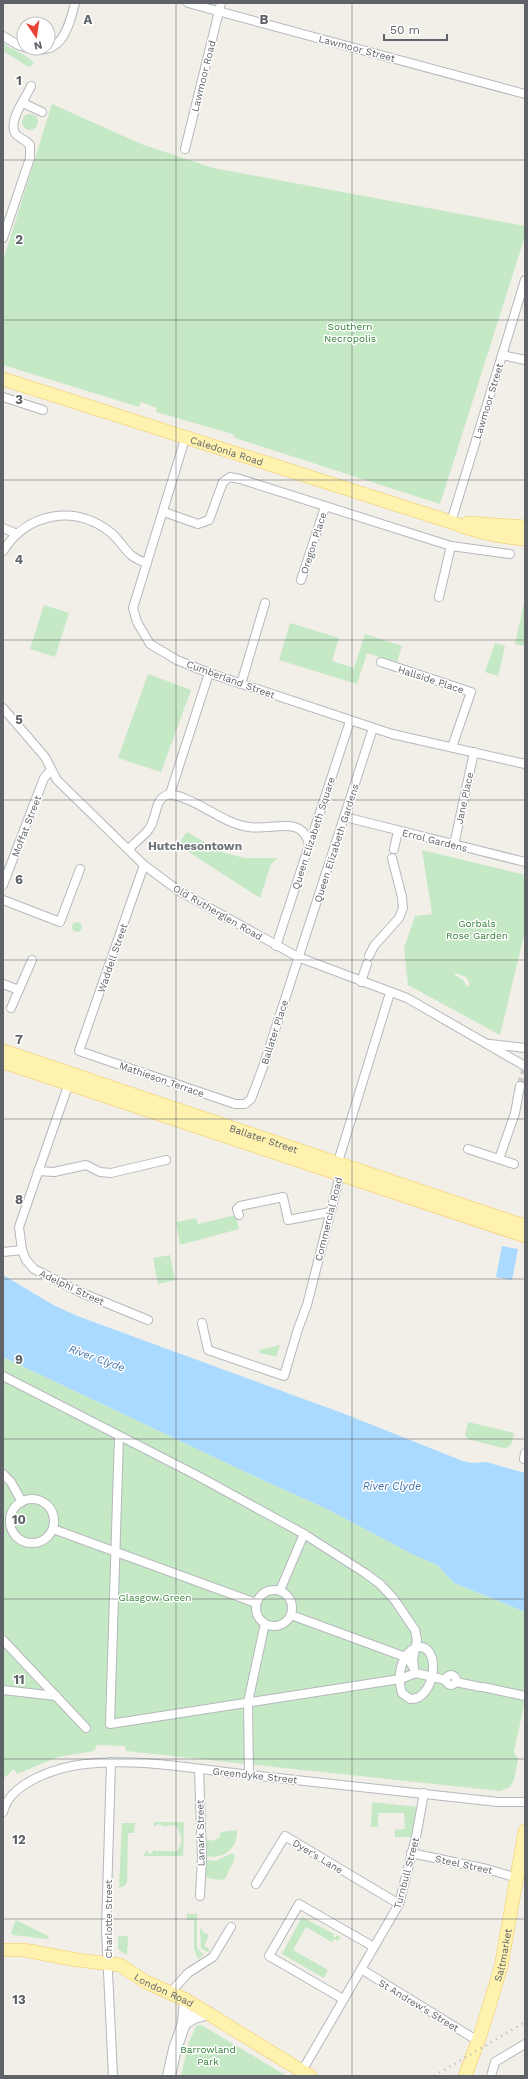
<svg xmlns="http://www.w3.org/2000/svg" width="528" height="2079" viewBox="0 0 528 2079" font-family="'Work Sans',sans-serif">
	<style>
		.green { fill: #c5e8c5; fill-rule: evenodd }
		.water { fill: #aadaff }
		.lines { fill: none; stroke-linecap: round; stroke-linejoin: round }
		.street-tunnel { stroke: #ccccc8; stroke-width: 8; stroke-dasharray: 8 4; stroke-linecap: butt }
		.street-casing { stroke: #b5b8bc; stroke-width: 10 }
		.secondary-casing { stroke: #b6babf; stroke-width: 14 }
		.primary-casing { stroke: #f2c960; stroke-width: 14 }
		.street { stroke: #fff; stroke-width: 8 }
		.secondary { stroke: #fff; stroke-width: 12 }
		.primary { stroke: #fff2af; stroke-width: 13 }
		.rail { stroke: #b6b7b8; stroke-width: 2.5; stroke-dasharray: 1 5; stroke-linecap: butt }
		.grid { fill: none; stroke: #5f6368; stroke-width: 1; stroke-opacity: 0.55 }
		.labels { text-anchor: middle; stroke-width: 3; stroke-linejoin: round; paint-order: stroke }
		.street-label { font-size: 10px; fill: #5f6368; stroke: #fff }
		.park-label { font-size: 10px; fill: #348238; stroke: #fff }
		.water-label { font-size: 11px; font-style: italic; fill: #4174aa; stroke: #fff }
		.quarter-label { font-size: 12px; font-weight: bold; fill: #70757a; stroke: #fff }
		.grid-label { font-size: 13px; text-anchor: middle; font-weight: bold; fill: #5f6368; stroke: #fff; stroke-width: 3; stroke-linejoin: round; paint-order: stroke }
	</style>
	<rect width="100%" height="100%" fill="#f1efe8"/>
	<g class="green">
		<path d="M3,43c9,7 25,12 31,20l-5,4 -26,-16z"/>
		<path d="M52,104l89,40 72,24 312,58v10l-85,268 -205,-66 -2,-4 -77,-22 1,-4 -16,-6 -2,5 -136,-42v-104z"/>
		<circle cx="30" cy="122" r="8"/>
		<path d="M525,599v47l-10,-2z"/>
		<path d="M44,605l25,8 -14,44 -25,-8z"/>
		<path d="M290,623l49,15 -7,23 22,7 11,-34 37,12 -5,16 -30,-9 -10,31 -78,-24z"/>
		<path d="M495,643l10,3 -7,30 -13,-4z"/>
		<path d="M148,674l43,16 -30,82 -43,-14z"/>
		<path d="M187,832l35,20 22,6h34l-7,6 -11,34 -82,-53z"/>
		<path d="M422,850l103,25 -2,2 2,2v52l-25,104 -92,-50 -4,-37 11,-32 17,-2zM455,973l11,4 4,7 -3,3 -4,-7 -8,-5z"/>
		<circle cx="77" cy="927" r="5"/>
		<path d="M236,1215l3,14 -59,16 -4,-23 20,-4 2,6z"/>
		<path d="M170,1255l5,25 -17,4 -5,-26z"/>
		<path d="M280,1345l-4,12 -16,-4 -1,-3z"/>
		<path d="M3,1357l255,121 67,30 87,46 25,11 17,18 71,29v88l-11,52 4,7 -4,21 -4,7 -10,4 -374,-40 -1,-5 -28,-1 -3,6 -36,6 -41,17 -3,-5 -11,10z"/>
		<path d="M468,1422l46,11 -3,12 -5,3h-3l-35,-9 -3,-4z"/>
		<path d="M372,1802l45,5 -5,30h-17v-7l10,-1 -1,-16h-26v14h-7z"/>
		<path d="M154,1822h30l-1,34h-39l2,-6 4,4 5,-4 2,2 2,-2 2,2 3,-2 1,2 3,-2 2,2 3,-2 2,2c10,-7 7,-19 0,-27l-11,1 -6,-2 -4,3z"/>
		<path d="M122,1823h13l-1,10h-6l-1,49 -3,4 -5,2z"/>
		<path d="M237,1830c1,19 -14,30 -32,26v-25l2,8 4,2 8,-3 2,-6z"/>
		<path d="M233,1853l2,5 -10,21 -6,1 -11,-2 -3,-4v-14l10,1z"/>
		<path d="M187,1914h10v34l7,7 -6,4 -4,-10v-29h-7z"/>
		<path d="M302,1917l32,17 -1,2 2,2 2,-3 3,2 -2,4 -4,-2 -2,3 -26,-15 -13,23 35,20 -4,8 -42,-24z"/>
		<path d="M16,1920l32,16 1,3 -36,-4 -2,-2z"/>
		<path d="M200,1927l4,6 5,2 -5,11 5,3v4l-8,-5z"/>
		<path d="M118,1936h10l-1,19 -9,-6z"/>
		<path d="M200,2025h1l86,51h-106l8,-34 7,-16z"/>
	</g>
	<g class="water">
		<path d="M502,1246l16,3 -6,31 -16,-3z"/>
		<path d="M3,1275l52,31 25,11 262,96 121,48 9,2 14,-1 39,11v139l-71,-29 -17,-18 -25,-11 -87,-46 -67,-30 -255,-121z"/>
	</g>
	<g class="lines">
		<path class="street-tunnel" d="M520,1086l5,-15"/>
		<g class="street-casing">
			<g id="street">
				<path d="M188,3l337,91"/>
				<path d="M3,36l15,9 6,2"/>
				<path d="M27,48c35,9 41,-19 48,-45"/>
				<path d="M23,103l19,9"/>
				<path d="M185,149l36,-146"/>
				<path d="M3,238l27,-80v-13c-4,-5 -12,-7 -15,-12 -7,-13 11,-35 16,-47"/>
				<path d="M502,355l23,5"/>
				<path d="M3,397l40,13"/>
				<path d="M185,439l-52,169 4,14 13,22 27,16 32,13 183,61 133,30"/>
				<path d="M164,512l34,12 11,-4 14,-38 7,-5 10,2 211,67 59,8"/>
				<path d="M451,522l74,-242"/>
				<path d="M3,528l14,6"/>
				<path d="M3,551c24,-38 71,-47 107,-19 16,13 14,24 37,31"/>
				<path d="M301,580l24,-73"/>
				<path d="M439,597l12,-51"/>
				<path d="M381,662l90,30 -19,55"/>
				<path d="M241,684l24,-81"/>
				<path d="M3,708l42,49 12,23 87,85 35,26 119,66 109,41 118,68"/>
				<path d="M170,794c30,6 51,29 79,33 23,4 54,-13 60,18"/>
				<path d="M170,794l39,-121"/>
				<path d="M345,817l180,45"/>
				<path d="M454,845l20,-93"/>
				<path d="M129,849c6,-7 15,-13 20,-20 9,-12 4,-31 21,-35"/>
				<path d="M394,849l4,-18"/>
				<path d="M144,865l-65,186 156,53h10l6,-5 12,-32 110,-339"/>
				<path d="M3,885l41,-107 7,-8"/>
				<path d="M3,900l57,22 20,-53"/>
				<path d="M276,946l74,-225"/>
				<path d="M369,956l5,-10 25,-28 4,-10 -1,-11 -10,-39"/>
				<path d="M361,982l6,-18"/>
				<path d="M3,984l16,6"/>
				<path d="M11,1008l21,-48"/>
				<path d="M490,1044l35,4"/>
				<path d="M468,1149l46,15"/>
				<path d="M499,1159l16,-46 5,-27"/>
				<path d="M38,1171l16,1 32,-7 14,7 11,1 55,-13"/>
				<path d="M239,1215l-2,-6 3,-3 43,-9 5,23 42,-8"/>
				<path d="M22,1250l-3,-23 51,-147"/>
				<path d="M3,1252l19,-2 4,10 8,9 48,24 66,27"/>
				<path d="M202,1323l6,27 76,26 14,-47 9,-24 33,-130 -2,-13 52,-169"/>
				<path d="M3,1376l195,100 106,58 61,39 15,11 14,15 21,31 2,10 -4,19 1,9"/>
				<path d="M119,1437l-9,287 290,-45 16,-6 30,7"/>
				<path d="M524,1459l1,-6"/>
				<path d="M3,1474l8,8 11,20"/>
				<circle cx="32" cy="1521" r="22"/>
				<path d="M53,1529l203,74"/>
				<path d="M281,1588l23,-54"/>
				<circle cx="274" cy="1608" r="18"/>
				<path d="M291,1615l109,40 8,3 5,9"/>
				<path d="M3,1640l83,88"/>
				<path d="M417,1647c26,-3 18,54 -7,52l-8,-6c-5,-16 -2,-39 15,-46z"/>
				<circle cx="451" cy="1680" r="5"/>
				<path d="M456,1682l24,5"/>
				<path d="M483,1687l42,9"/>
				<path d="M3,1690l53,6"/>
				<path d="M111,1762l-5,168 7,146"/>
				<path d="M199,1769l3,89 -2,38"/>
				<path d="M249,1775l-1,-73 16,-74"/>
				<path d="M3,1812c7,-30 55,-45 82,-48 51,-6 105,4 157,10 85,10 170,19 256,28h27"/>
				<path d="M411,1853l76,16 30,9"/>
				<path d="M256,1884l29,-48 114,68"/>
				<path d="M361,1969l117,72"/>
				<path d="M170,1993l18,-20 25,-16 18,-30"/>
				<path d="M343,1999l-74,-43 30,-52 75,43"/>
				<path d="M302,2071l97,-167 17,-67 8,-44"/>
				<path d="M491,2076l4,-14 30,-18"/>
			</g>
		</g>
		<g class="secondary-casing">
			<g id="secondary">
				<path d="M184,2023l10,-6 14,-4"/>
				<path d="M169,2076l6,-27 9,-26 2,-23"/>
			</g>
		</g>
		<g class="primary-casing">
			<g id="primary">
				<path id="s1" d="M3,379l448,143c24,10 48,15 74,17"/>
				<path d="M468,523l57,4"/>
				<path id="s2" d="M3,1051l522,175"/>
				<path d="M3,1062l522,174"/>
				<path id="s3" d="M3,1950h21l53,10 43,5 26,17 40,18 124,76"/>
				<path id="s4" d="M465,2076l16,-43 20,-66 24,-136"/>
			</g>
		</g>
		<use href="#street" class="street"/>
		<use href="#secondary" class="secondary"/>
		<use href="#primary" class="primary"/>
		<path class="rail" d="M434,2076l91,-54"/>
	</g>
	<path class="grid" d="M176,3v2073M352,3v2073M3,160h522M3,320h522M3,480h522M3,640h522M3,800h522M3,960h522M3,1119h522M3,1279h522M3,1439h522M3,1599h522M3,1759h522M3,1919h522"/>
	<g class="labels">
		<g class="street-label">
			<text transform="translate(357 48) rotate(15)" y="4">Lawmoor Street</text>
			<text transform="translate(203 76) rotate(-76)" y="4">Lawmoor Road</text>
			<text transform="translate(488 401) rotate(-73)" y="4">Lawmoor Street</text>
			<text dy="4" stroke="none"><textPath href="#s1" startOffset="235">Caledonia Road</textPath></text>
			<text transform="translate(313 543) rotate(-72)" y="4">Oregon Place</text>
			<text transform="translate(231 679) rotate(20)" y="4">Cumberland Street</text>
			<text transform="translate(431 679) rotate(18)" y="4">Hallside Place</text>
			<text transform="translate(464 798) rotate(-78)" y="4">Jane Place</text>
			<text transform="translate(26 826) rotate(-69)" y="4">Moffat Street</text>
			<text transform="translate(313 833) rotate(-72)" y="4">Queen Elizabeth Square</text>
			<text transform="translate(435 840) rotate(14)" y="4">Errol Gardens</text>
			<text transform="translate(336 843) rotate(-72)" y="4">Queen Elizabeth Gardens</text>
			<text transform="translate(218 912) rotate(30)" y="4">Old Rutherglen Road</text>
			<text transform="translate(112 958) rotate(-71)" y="4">Waddell Street</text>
			<text transform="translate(274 1032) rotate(-72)" y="4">Ballater Place</text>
			<text transform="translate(162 1079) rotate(19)" y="4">Mathieson Terrace</text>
			<text dy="4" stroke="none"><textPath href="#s2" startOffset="275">Ballater Street</textPath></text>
			<text transform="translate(328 1219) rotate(-76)" y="4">Commercial Road</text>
			<text transform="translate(72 1287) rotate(25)" y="4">Adelphi Street</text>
			<text transform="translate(255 1775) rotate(6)" y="4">Greendyke Street</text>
			<text transform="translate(200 1833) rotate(-91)" y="4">Lanark Street</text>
			<text transform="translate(318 1856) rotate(31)" y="4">Dyer's Lane</text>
			<text transform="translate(464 1864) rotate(12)" y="4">Steel Street</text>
			<text transform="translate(406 1873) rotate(-75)" y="4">Turnbull Street</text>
			<text transform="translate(108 1919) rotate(-90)" y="4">Charlotte Street</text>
			<text dy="4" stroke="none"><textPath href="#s4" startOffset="127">Saltmarket</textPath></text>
			<text dy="4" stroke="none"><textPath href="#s3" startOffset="169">London Road</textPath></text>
			<text transform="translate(419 2005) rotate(31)" y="4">St Andrew's Street</text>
		</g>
		<g class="park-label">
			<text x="350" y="330">Southern<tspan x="350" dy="12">Necropolis</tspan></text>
			<text x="477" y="927">Gorbals<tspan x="477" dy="12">Rose Garden</tspan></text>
			<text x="155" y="1601">Glasgow Green</text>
			<text x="208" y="2053">Barrowland<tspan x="208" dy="12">Park</tspan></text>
		</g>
		<g class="water-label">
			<text transform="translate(97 1358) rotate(20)" y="4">River Clyde</text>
			<text x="392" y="1490">River Clyde</text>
		</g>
		<g class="quarter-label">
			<text x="195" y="850">Hutchesontown</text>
		</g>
	</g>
	<g class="grid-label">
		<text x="88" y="24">A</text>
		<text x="264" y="24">B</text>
		<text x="19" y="85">1</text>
		<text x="19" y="244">2</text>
		<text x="19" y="404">3</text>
		<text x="19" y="564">4</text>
		<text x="19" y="724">5</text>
		<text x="19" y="884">6</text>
		<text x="19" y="1044">7</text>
		<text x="19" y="1204">8</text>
		<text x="19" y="1364">9</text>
		<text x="19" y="1524">10</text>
		<text x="19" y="1684">11</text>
		<text x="19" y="1844">12</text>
		<text x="19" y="2004">13</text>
	</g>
	<rect width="528" height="2079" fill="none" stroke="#5f6368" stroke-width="8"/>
	<g transform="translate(36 36) rotate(167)"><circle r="19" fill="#ffffff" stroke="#bfc1c3"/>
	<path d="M0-3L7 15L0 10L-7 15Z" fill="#ea4335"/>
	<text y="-6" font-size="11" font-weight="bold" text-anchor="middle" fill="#5f6368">N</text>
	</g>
	<path d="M384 34v6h63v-6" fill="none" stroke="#5f6368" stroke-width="2"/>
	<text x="390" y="34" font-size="12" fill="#5f6368" stroke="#ffffff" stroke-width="3" paint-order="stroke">50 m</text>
</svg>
